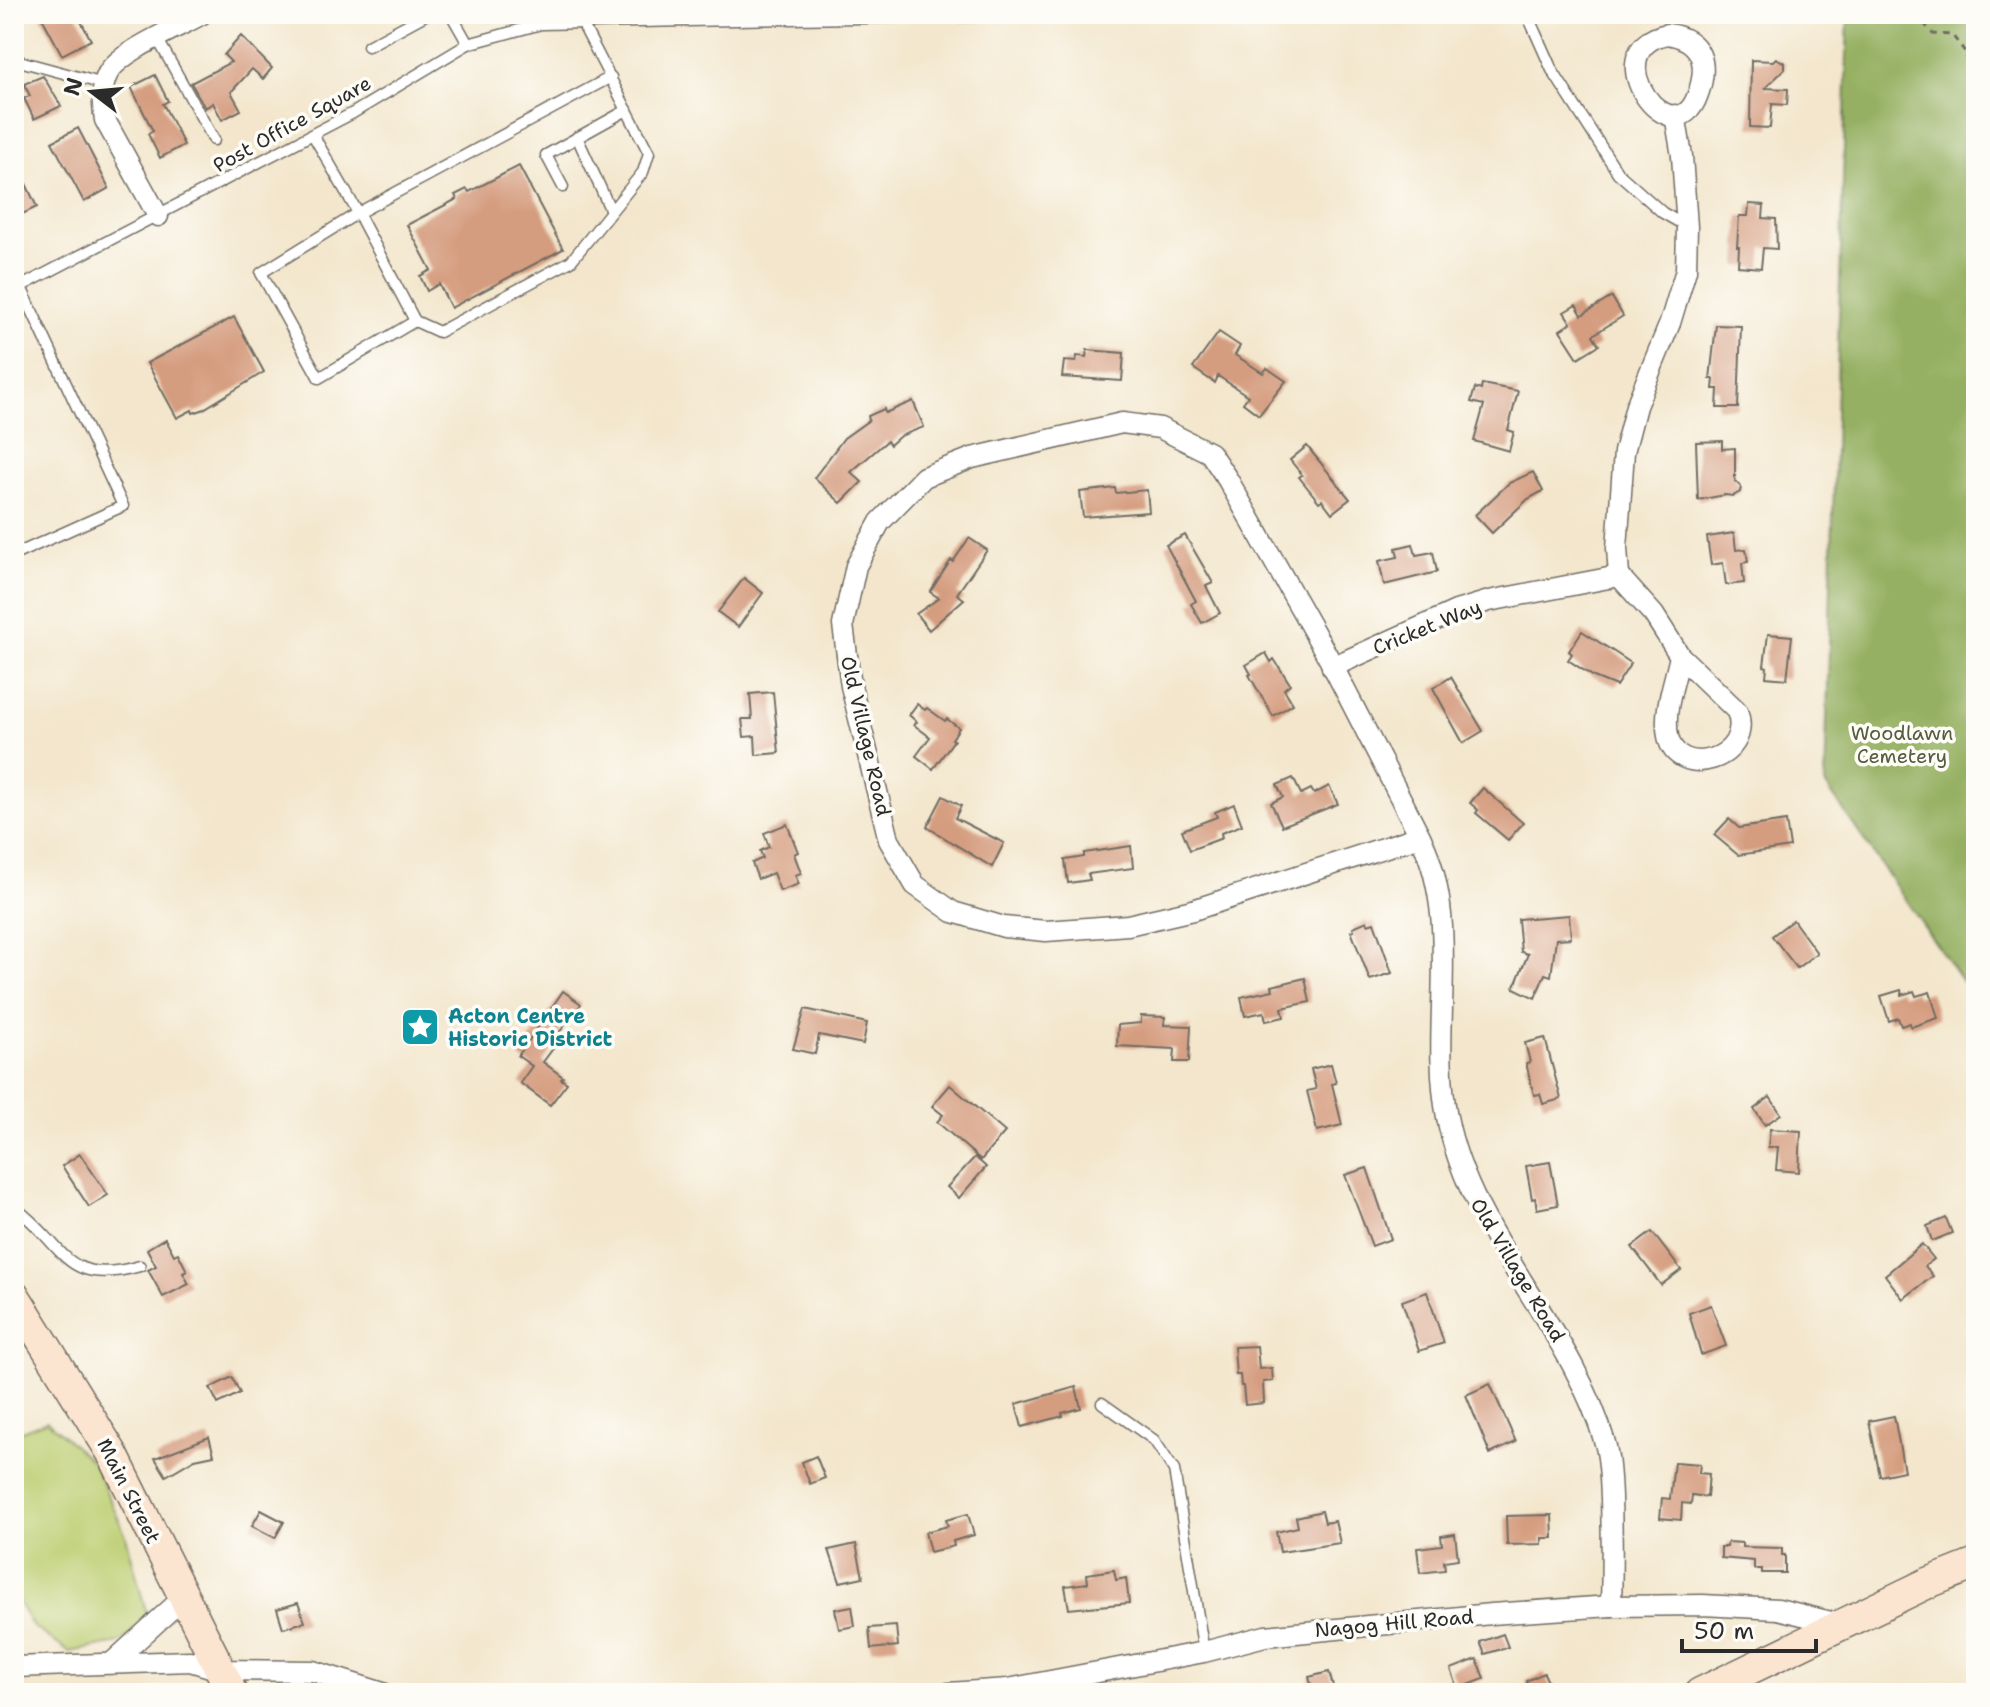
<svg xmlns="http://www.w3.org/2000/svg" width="1990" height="1707" viewBox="0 0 1990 1707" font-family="'Shantell Sans',sans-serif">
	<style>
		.green { fill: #bccd70; stroke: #747c4e; stroke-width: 2 }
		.forest { fill: #95b062; stroke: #606e46; stroke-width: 2 }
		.building { fill: #d59d80 }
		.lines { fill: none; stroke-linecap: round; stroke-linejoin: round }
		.lane-casing { stroke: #716c63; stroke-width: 13 }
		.street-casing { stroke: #716c63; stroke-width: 23 }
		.secondary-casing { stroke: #716c63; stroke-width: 33 }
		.path { stroke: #716c63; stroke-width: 3; stroke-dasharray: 6 6; stroke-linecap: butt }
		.lane { stroke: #fff; stroke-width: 10 }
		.street { stroke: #fff; stroke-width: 20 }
		.secondary { stroke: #fce5d0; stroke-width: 30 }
		.labels { text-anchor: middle; stroke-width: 7; stroke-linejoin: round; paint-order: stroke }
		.street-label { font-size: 20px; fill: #2b2b2b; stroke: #fdfcf7 }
		.park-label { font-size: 20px; fill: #565c40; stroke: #fdfcf7 }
		.culture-label { font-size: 20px; font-weight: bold; fill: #0d838f; stroke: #fdfcf7; text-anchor: start }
	</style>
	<rect width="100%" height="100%" fill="#fdfcf7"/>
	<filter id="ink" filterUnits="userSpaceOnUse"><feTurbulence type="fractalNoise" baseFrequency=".0125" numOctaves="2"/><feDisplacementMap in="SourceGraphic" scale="16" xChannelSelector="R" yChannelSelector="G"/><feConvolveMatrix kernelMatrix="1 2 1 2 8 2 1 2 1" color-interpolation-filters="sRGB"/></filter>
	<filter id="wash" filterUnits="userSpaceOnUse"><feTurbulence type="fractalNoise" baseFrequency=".006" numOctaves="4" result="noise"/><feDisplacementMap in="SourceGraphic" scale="32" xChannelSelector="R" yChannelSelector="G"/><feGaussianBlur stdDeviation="1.8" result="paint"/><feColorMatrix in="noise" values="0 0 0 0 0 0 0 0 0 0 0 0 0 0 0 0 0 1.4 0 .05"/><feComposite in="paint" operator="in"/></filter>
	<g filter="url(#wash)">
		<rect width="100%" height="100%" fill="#f3e6cc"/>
		<path class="green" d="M47,1421l47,43 32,72 22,83 -29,24 -50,9 -36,-25 -19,-32v-161z"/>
		<path class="forest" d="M1848,14h128v1018l-8,-42 -143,-206z"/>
		<g id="blocks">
			<g class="building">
				<path d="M40,14h37l14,26 -29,15z"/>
				<path d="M241,36l31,32 -9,11 -11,-10 -21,23 10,18 -19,10 -9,-17 -8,5 -14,-25 40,-21 -7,-7z"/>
				<path d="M1776,58l9,5v6l-20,19 23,1 -1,16 -15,-1 -2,24 -20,-1 1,-67 22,1z"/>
				<path d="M155,75l13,26 -5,3 21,41 -24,13 -12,-24 5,-3 -22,-44z"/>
				<path d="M43,76l18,30 -27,13 -10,-21 6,-2 -6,-12z"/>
				<path d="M78,128l31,60 -25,14 -32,-60z"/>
				<path d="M519,166l44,83 -112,59 -12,-24 -12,7 -7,-15 11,-6 -24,-45 50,-26 -2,-4 12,-6 2,3z"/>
				<path d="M26,184l11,23 -23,11v-29z"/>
				<path d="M1749,204l15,1 -1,13 13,1 1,30 -14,-1 -2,20 -23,-2 1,-19h-2l2,-31h9z"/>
				<path d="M1612,297l11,19 -30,19 6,10 -21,13 -18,-28 11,-7 -7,-11 12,-7 6,10z"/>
				<path d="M234,317l30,55 -62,38 -9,3 -1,-3 -15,8 -30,-55z"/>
				<path d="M1716,325l25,1 -3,82h-21l1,-19h-5l1,-10h-4z"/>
				<path d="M1219,332l21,14 -5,9 28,18 4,-5 19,13 -27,34 -16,-12 5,-7 -30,-20 -3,7 -22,-15z"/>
				<path d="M1087,350l37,3 -2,28 -60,-4 2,-16 12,1 1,-6 9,1z"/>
				<path d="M1482,384l36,7 -10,39 6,2 -5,19 -35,-10 10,-36 -13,-3 4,-14 6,2z"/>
				<path d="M913,401l11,26 -24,9 -10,9 -3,-4 -36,31 11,10 -21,21 -27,-25 30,-40 25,-18 -1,-4 16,-7 1,4z"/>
				<path d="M1722,441v8l13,-1v33l6,6 -1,5 -7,4 -8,-1 -27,5 -2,-58z"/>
				<path d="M1307,446l43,53 -18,14 -10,-13 -3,2 -20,-25 3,-2 -12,-15z"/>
				<path d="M1533,472l10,19 -15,8 -36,34 -17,-18 34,-32z"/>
				<path d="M1115,488l1,5 31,-3 2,22 -66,5 -3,-25z"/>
				<path d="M1734,533l2,17 10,-1 2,13 -6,1 2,20 -18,2 -3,-22 -12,2 -4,-28z"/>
				<path d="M1185,535l28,48 -7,3 14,27 -18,10 -11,-19 5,-3 -30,-56z"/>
				<path d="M969,538l18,12 -30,44 7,5 -35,31 -13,-16 23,-16 -9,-6 21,-32 2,2z"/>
				<path d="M1413,544l3,11 17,-3 4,20 -53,13 -5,-24 19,-4 -2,-9z"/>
				<path d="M744,578l19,15 -25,34 -20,-15z"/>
				<path d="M1582,631l49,32 -15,23 -22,-9 -26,-17 4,-6 -3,-3z"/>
				<path d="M1768,634l24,2 -5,43 -21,-2 1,-10 -3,-1z"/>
				<path d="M1266,653l5,9 3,-3 16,25 -6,5 9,15 -20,12 -24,-41 2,-1 -5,-9z"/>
				<path d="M1451,677l32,54 -20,12 -30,-55z"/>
				<path d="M773,692l6,61 -23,2 -1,-19 -11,1 -2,-18h10l-2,-25z"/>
				<path d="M917,704l8,6 2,-2 18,13 2,-2 12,9 -7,11 2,1 -21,29 -17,-13 14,-19 -16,-12 3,-3 -8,-7z"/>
				<path d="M1293,778l8,16 10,-5 3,5 15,-8 9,18 -56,22 -11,-23 12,-6 -6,-12z"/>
				<path d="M1483,788l40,35 -15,17 -32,-27 2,-3 -8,-7z"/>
				<path d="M943,796l18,10 -6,12 49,25 -12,24 -65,-40z"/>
				<path d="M1234,804l8,21 -21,8 1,5 -32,12 -8,-20 35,-13 -2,-5z"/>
				<path d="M1729,819l10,9 47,-7 4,26 -52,8 -24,-20z"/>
				<path d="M787,824l11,28 -4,2 7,19 -6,2 4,9 -19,7 -7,-18 -15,6 -6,-16 11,-5 -3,-7 9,-4 -5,-14z"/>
				<path d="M1131,846l2,22 -45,6 2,6 -22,3 -3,-23 19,-3v-4z"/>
				<path d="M1569,915l2,23 -15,1 -5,37 -6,-2 -10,24 -21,-10 14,-34 -7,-2 -3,-33z"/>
				<path d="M1793,920l24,33 -20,15 -25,-32z"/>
				<path d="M1367,921l1,3 6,-2 18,51 -22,7 -19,-49 3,-1 -1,-3z"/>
				<path d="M1305,978l5,24 -28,6 2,9 -18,4 -2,-9 -19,4 -4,-19 32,-7 -1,-4z"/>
				<path d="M1901,990l1,5 12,-4 2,5 14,-4 8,26 -27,9 -1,-4 -9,3 -3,-8 -9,3 -8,-25z"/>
				<path d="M563,991l18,13 -22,29 4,2 -20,27 20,15 -2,2 6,4 -17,22 -30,-22 12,-17 -14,-10z"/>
				<path d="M805,1009l62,14 -4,21 -44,-9 -4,19 -22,-5z"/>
				<path d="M1141,1016l24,1 -1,8 27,1 -2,36h-15l1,-13 -58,-3 1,-21 23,-2z"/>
				<path d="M1545,1038l16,61 -18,5 -3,-10 -6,1 -8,-32 4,-1 -5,-19z"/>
				<path d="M1331,1064l5,19 -4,1 10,41 -25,6 -10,-40 9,-2 -5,-20z"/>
				<path d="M950,1085l55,47 -24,28 -44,-38 6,-7 -11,-9z"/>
				<path d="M1770,1097l11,17 -16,11 -11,-16z"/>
				<path d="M1770,1129l31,2 -2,41 -23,-2 2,-23h-10z"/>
				<path d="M80,1154l28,41 -19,12 -27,-41z"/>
				<path d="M975,1157l11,10 -27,31 -12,-11z"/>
				<path d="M1550,1162l8,43 -21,4 -2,-11 -3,1 -6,-33z"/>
				<path d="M1367,1168l24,71 -19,7 -27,-71z"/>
				<path d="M1946,1218l6,15 -20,8 -5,-15z"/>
				<path d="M1652,1232l29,38 -20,15 -29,-38z"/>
				<path d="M165,1238l9,17 4,-2 9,18 -4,2 6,11 -26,13 -15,-27 8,-4 -9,-17z"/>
				<path d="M1922,1244l12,15 -9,7 8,10 -30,23 -18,-24z"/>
				<path d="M1427,1292l17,51 -25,8 -17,-50z"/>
				<path d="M1711,1305l15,41 -25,9 -12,-42z"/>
				<path d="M1257,1346l2,23 13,-1 1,13 -10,1 1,21 -19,2 -2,-19h-2l-1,-11h-4l-2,-28z"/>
				<path d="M232,1377l8,16 -22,11 -8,-16z"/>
				<path d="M1490,1384l26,58 -26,12 -24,-59z"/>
				<path d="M1076,1387l5,21 -19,5 1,3 -41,11 -6,-23z"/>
				<path d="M1894,1416l10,55 -24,5 -11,-55z"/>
				<path d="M209,1437l5,18 -19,4 -29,17 -11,-18z"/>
				<path d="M816,1456l9,22 -15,6 -8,-22z"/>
				<path d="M1674,1462l26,2 -1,9 10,1 -2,23 -15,-2 -1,9 -9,-1 -1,17 -21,-2 2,-20 8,1z"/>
				<path d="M261,1510l23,12 -9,16 -23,-12z"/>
				<path d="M1322,1511l3,12 10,-2 5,22 -60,9 -4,-20 22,-5 -2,-10z"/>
				<path d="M968,1514l6,21 -21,6 1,5 -24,6 -5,-20 23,-6 -2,-6z"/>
				<path d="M1552,1515l1,23h-11v6l-35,1 -1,-29z"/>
				<path d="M1455,1534l3,25 -14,2 1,9 -25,3 -3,-25 25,-3 -1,-9z"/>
				<path d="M1728,1542l14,1v4l40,1v7h3v18h-23v-4h-8v-8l-33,-3v-11h6z"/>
				<path d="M856,1544l7,33 -23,5 -11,-32z"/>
				<path d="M1114,1570l2,10 10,-2 3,25 -60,6 -4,-23 23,-3 -1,-9z"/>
				<path d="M298,1603l7,19 -22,6 -6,-19z"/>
				<path d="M852,1606l3,20 -16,3 -4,-20z"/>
				<path d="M896,1626l2,20 -27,3 -2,-21z"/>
				<path d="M1503,1634l5,13 -23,7 -5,-12z"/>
				<path d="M1477,1659l7,20 -26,10 -7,-20z"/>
				<path d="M1329,1672l6,21h-22l-4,-16z"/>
				<path d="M1544,1673l9,20h-21l-6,-12z"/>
			</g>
		</g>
	</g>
	<g filter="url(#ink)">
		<use href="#blocks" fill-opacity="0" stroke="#716c63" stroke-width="2"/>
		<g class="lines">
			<g class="lane-casing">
				<g id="lane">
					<path d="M451,14l17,30"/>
					<path d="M1527,14l25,56 66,103 45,40 23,13"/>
					<path d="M786,19l234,-3v-2"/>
					<path d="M582,23l67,130 -6,19 -72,89 -132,71 -24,-11 -57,-108 253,-136"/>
					<path d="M157,38l57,102"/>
					<path d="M368,46l59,-32"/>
					<path d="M23,62l81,22"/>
					<path d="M313,135l45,78 -97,60 58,105 96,-57"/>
					<path d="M577,137l34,74"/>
					<path d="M563,187l-17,-32 81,-45"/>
					<path d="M14,290l339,-177 115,-69 73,-20 245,-5v-5"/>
					<path d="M14,555l109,-49 -102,-219"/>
					<path d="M14,1207c52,37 48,81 126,59"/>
					<path d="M1102,1403l52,37 20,30 30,182"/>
				</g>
			</g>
			<g class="street-casing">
				<g id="street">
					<path d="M1667,34c35,5 42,29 31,60 -23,69 -107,-44 -31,-60z"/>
					<path d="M1675,115l7,41 5,71 -1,43 -16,53 -34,83 -12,46 -7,96 2,28 35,39 26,41 57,55c18,49 -61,70 -69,25 -5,-26 7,-55 12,-80"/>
					<path d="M158,216l-53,-96c-3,-16 -5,-36 5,-50 14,-20 69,-43 92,-56"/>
					<path d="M1332,667l124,-56 33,-10 130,-25"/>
					<path d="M1420,836l-93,-181 -99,-175 -18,-27 -50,-25 -38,-5 -150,35 -48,19 -44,45 -24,44 -13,59 8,61 38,154 26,45 38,27 51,15 42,4 82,-6 65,-15 227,-74c43,89 9,188 27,281 24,122 124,208 158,326 5,17 5,36 6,54 1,37 1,73 0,109"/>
					<path d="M113,1662l70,-64"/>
					<path d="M14,1667l176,-6 30,9 93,1 70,22"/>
					<path d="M949,1693l59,-4 196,-37 61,-16 226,-22 120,-8 92,-1 75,4 65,16"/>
				</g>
			</g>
			<g class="secondary-casing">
				<g id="secondary">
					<path d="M14,1295l98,158 120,240"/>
					<path d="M1700,1693l228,-110 48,-19"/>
				</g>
			</g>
			<path class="path" d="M1916,14l17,20 19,1 14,18 10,69"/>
			<use href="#lane" class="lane"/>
			<use href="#street" class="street"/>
			<use href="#secondary" class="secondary"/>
		</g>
	</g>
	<defs>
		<g id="sight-square" transform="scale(2)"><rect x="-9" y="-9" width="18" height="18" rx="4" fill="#0f9aa8" stroke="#fdfcf7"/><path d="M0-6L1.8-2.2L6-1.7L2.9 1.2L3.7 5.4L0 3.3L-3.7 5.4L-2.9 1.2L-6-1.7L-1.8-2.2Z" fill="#fff"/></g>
	</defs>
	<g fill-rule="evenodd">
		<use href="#sight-square" x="420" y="1027"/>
	</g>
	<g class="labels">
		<g class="street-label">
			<text transform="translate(292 124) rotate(-29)" y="7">Post Office Square</text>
			<text transform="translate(1427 627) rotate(-22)" y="7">Cricket Way</text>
			<text transform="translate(866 736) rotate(77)" y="7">Old Village Road</text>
			<text transform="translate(1518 1270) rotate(59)" y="7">Old Village Road</text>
			<text transform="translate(129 1491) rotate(63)" y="7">Main Street</text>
			<text transform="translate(1394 1623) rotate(-5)" y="7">Nagog Hill Road</text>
		</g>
		<g class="park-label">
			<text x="1902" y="740">Woodlawn<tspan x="1902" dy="23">Cemetery</tspan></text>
		</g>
		<g class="culture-label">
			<text x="448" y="1023">Acton Centre<tspan x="448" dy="23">Historic District</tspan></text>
		</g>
	</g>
	<rect width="1990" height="1707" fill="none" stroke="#fdfcf7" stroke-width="48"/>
	<g transform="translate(92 92) rotate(286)" stroke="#fdfcf7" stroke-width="6" paint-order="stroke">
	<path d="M0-6L14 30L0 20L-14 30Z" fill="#2b2b2b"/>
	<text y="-12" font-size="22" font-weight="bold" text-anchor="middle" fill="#2b2b2b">N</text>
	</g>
	<path d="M1682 1639v12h134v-12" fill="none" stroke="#2b2b2b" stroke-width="4"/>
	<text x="1694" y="1639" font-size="24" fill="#2b2b2b" stroke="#fdfcf7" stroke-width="6" paint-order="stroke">50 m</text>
</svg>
